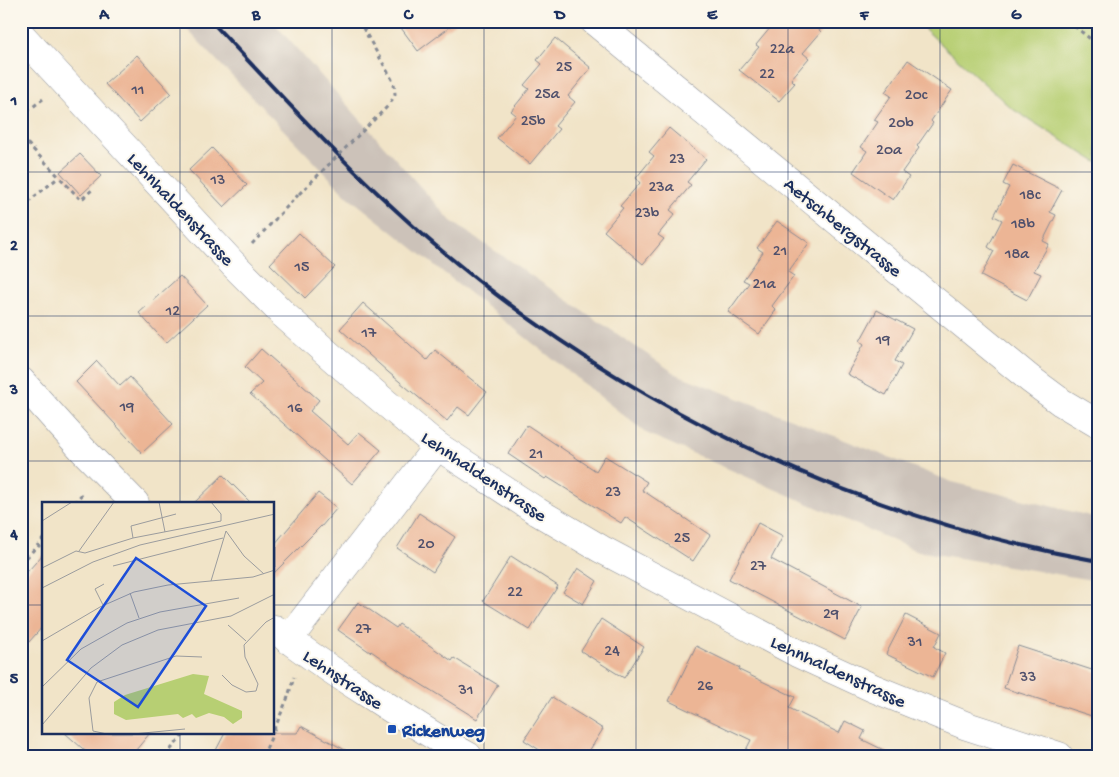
<svg xmlns="http://www.w3.org/2000/svg" width="1119" height="777" viewBox="0 0 1119 777" font-family="'Gochi Hand',sans-serif">
	<style>
		.industrial { fill: #ccc2b9 }
		.green { fill: #b7cf73; stroke: #697f68 }
		.building { fill: #ecb595 }
		.lines { fill: none; stroke-linecap: round; stroke-linejoin: round }
		.street-casing { stroke: #868a93; stroke-width: 29 }
		.path { stroke: #868a93; stroke-width: 3; stroke-dasharray: 4 4; stroke-linecap: butt }
		.street { stroke: #fff; stroke-width: 28 }
		.rail { stroke: #1b2f5e; stroke-width: 4 }
		.path-bridge { stroke: #868a93; stroke-width: 3; stroke-dasharray: 4 4; stroke-linecap: butt }
		.grid { fill: none; stroke: #1b2f5e; stroke-width: 1; stroke-opacity: 0.55 }
		.transit-dot { fill: #1a4fb4; stroke: #fbf7ec; stroke-width: 2 }
		.labels { text-anchor: middle; stroke-width: 4; stroke-linejoin: round; paint-order: stroke }
		.number-label { font-size: 16px; fill: #4f506c }
		.street-label { font-size: 19px; fill: #1b2f5e; stroke: #fbf7ec }
		.transit-label { font-size: 19px; font-weight: bold; fill: #164399; stroke: #fbf7ec; text-anchor: start }
		.inset-road { fill: none; stroke: #9b9c9e; stroke-width: 1 }
		.view { fill: #1d4ed8; fill-opacity: 0.15; stroke: #1d4ed8; stroke-width: 2.5 }
		.inset-edge { fill: none; stroke: #1b2f5e; stroke-width: 2.5 }
		.neatline { fill: none; stroke: #1b2f5e; stroke-width: 2 }
		.grid-label { font-size: 16px; text-anchor: middle; font-weight: bold; fill: #1b2f5e }
	</style>
	<rect width="100%" height="100%" fill="#fbf7ec"/>
	<filter id="ink" filterUnits="userSpaceOnUse"><feTurbulence type="fractalNoise" baseFrequency=".02" numOctaves="2"/><feDisplacementMap in="SourceGraphic" scale="10" xChannelSelector="R" yChannelSelector="G"/><feConvolveMatrix kernelMatrix="1 2 1 2 8 2 1 2 1" color-interpolation-filters="sRGB"/></filter>
	<filter id="wash" filterUnits="userSpaceOnUse"><feTurbulence type="fractalNoise" baseFrequency=".0096" numOctaves="4" result="noise"/><feDisplacementMap in="SourceGraphic" scale="20" xChannelSelector="R" yChannelSelector="G"/><feGaussianBlur stdDeviation="1.12" result="paint"/><feColorMatrix in="noise" values="0 0 0 0 0 0 0 0 0 0 0 0 0 0 0 0 0 1.4 0 .05"/><feComposite in="paint" operator="in"/></filter>
	<g filter="url(#wash)">
		<rect width="100%" height="100%" fill="#f1e4c8"/>
		<path class="industrial" d="M179,21h93l179,200 225,153 276,108 146,36v63l-181,-30 -271,-118 -300,-238z"/>
		<path class="green" d="M916,21h182v142l-87,-55z"/>
		<g id="blocks">
			<g class="building">
				<path d="M396,21h62l-40,30z"/>
				<path d="M776,21h35l10,11 -18,21 6,5 -18,21 4,4 -16,18 -40,-31 20,-23 -3,-2z"/>
				<path d="M555,38l36,30 -23,28 7,6 -20,24 4,3 -29,35 -33,-26 19,-23 -5,-4 18,-22 -5,-4 18,-21 -5,-4z"/>
				<path d="M137,55l34,38 -31,29 -35,-38z"/>
				<path d="M908,60l44,30 -21,31 2,2 -16,23 2,2 -17,24 7,5 -16,23 -40,-28 14,-21 -6,-4 17,-25 -4,-2 17,-24 -6,-4z"/>
				<path d="M669,128l37,31 -19,23 4,3 -21,25 5,4 -17,21 6,4 -21,25 -39,-33 19,-23 -3,-2 20,-23 -4,-5 18,-22 -5,-4z"/>
				<path d="M212,148l35,37 -23,22 -35,-37z"/>
				<path d="M80,154l21,22 -20,19 -21,-23z"/>
				<path d="M1013,165l49,25 -12,22 6,3 -13,26 6,3 -15,27 7,3 -14,26 -46,-24 13,-25 -6,-4 14,-27 -8,-4 15,-29 -6,-3z"/>
				<path d="M777,221l32,22 -21,29 6,4 -22,30 4,4 -17,24 -31,-22 21,-29 -6,-3 20,-28 -6,-4z"/>
				<path d="M299,233l36,34 -30,31 -35,-34z"/>
				<path d="M180,276l27,29 -41,38 -27,-30z"/>
				<path d="M363,303l64,57 8,-10 52,42 -18,23 -11,-8 -11,14 -59,-49 -48,-43z"/>
				<path d="M877,310l36,19 -18,32 7,4 -16,30 -39,-21 17,-30 -4,-3z"/>
				<path d="M261,349l58,51 -9,11 38,33 11,-12 22,18 -29,34 -102,-90 12,-11 -17,-16z"/>
				<path d="M97,361l23,25 10,-9 43,47 -31,29 -66,-71z"/>
				<path d="M527,425l69,46 9,-15 42,26 -5,8 68,45 -17,26 -68,-44 -4,6 -74,-46 -2,2 -37,-25z"/>
				<path d="M223,475l28,28h-57z"/>
				<path d="M318,493l19,15 -16,19v-1l-47,47v-28z"/>
				<path d="M419,513l36,24 -22,35 -36,-24z"/>
				<path d="M758,523l25,13 -12,23 91,48 -17,33 -116,-61z"/>
				<path d="M44,553v72l-23,26v-72z"/>
				<path d="M511,556l47,30 -28,44 -47,-29z"/>
				<path d="M578,568l19,13 -14,23 -20,-12z"/>
				<path d="M358,602l38,26 3,-4 53,37 2,-3 44,27 -21,34 -74,-46 -32,-22 -1,1 -32,-22z"/>
				<path d="M906,615l35,18 -7,14 11,6 -12,24 -47,-23z"/>
				<path d="M601,619l43,28 -20,31 -43,-27z"/>
				<path d="M696,646l44,22 -1,2 56,27 -6,11 50,25 6,-12 20,10 -4,8 35,17h-138l-12,-6 5,-10 -82,-39z"/>
				<path d="M1018,646l80,26v46l-94,-30z"/>
				<path d="M552,697l51,32 -17,27h-37l-25,-16z"/>
				<path d="M301,726l55,30h-143l12,-23h72z"/>
				<path d="M65,733h85l-19,23h-40z"/>
			</g>
		</g>
	</g>
	<g filter="url(#ink)">
		<use href="#blocks" fill-opacity="0" stroke="#868a93" stroke-width="1"/>
		<g class="lines">
			<g class="street-casing">
				<g id="street">
					<path d="M594,21l436,358 31,23 37,22"/>
					<path d="M21,35l212,229 51,51 52,46 100,84 102,67 63,37 196,104 76,35 94,38 92,30"/>
					<path d="M21,381l62,69 52,53"/>
					<path d="M275,629c30,24 62,45 95,66 32,21 64,42 98,61"/>
					<path d="M288,640l141,-183 7,-12"/>
				</g>
			</g>
			<g class="path">
				<path d="M359,21l35,62 1,11 -5,10"/>
				<path d="M1068,21l30,24"/>
				<path d="M21,116l22,-17"/>
				<path d="M21,149l7,-5 53,56 13,-12"/>
				<path d="M21,204l3,1 35,-28"/>
				<path d="M252,244l47,-50"/>
				<path d="M74,503l10,-11"/>
				<path d="M44,538l-6,7 6,5"/>
				<path d="M21,564l17,-19"/>
				<path d="M274,730l14,-33 6,-20"/>
				<path d="M165,756l20,-23"/>
				<path d="M263,756l10,-23"/>
			</g>
			<use href="#street" class="street"/>
			<path class="rail" d="M211,21c71,76 140,151 218,219 188,162 424,278 669,321"/>
			<path class="path-bridge" d="M299,194l91,-90"/>
		</g>
	</g>
	<path class="grid" d="M180,21v482M332,21v735M484,21v735M636,21v735M788,21v735M940,21v735M21,172h1077M21,316h1077M21,461h1077M21,605h23M274,605h824M180,733v23"/>
	<rect class="transit-dot" x="387" y="724" width="10" height="10" rx="2.5"/>
	<g class="labels">
		<g class="number-label">
			<text x="782" y="53">22a</text>
			<text x="564" y="71">25</text>
			<text x="767" y="78">22</text>
			<text x="138" y="94">11</text>
			<text x="547" y="98">25a</text>
			<text x="916" y="99">20c</text>
			<text x="533" y="125">25b</text>
			<text x="901" y="127">20b</text>
			<text x="889" y="154">20a</text>
			<text x="677" y="163">23</text>
			<text x="218" y="184">13</text>
			<text x="661" y="191">23a</text>
			<text x="1030" y="199">18c</text>
			<text x="647" y="217">23b</text>
			<text x="1023" y="228">18b</text>
			<text x="780" y="255">21</text>
			<text x="1017" y="258">18a</text>
			<text x="302" y="271">15</text>
			<text x="764" y="288">21a</text>
			<text x="173" y="315">12</text>
			<text x="369" y="337">17</text>
			<text x="883" y="344">19</text>
			<text x="127" y="411">19</text>
			<text x="295" y="412">16</text>
			<text x="536" y="458">21</text>
			<text x="613" y="496">23</text>
			<text x="682" y="542">25</text>
			<text x="426" y="548">20</text>
			<text x="758" y="570">27</text>
			<text x="515" y="596">22</text>
			<text x="831" y="618">29</text>
			<text x="363" y="633">27</text>
			<text x="915" y="646">31</text>
			<text x="612" y="655">24</text>
			<text x="1028" y="681">33</text>
			<text x="705" y="690">26</text>
			<text x="466" y="694">31</text>
		</g>
		<g class="street-label">
			<text transform="translate(182 208) rotate(47)" y="7">Lehnhaldenstrasse</text>
			<text transform="translate(844 226) rotate(39)" y="7">Aetschbergstrasse</text>
			<text transform="translate(485 475) rotate(34)" y="7">Lehnhaldenstrasse</text>
			<text transform="translate(839 670) rotate(25)" y="7">Lehnhaldenstrasse</text>
			<text transform="translate(344 678) rotate(34)" y="7">Lehnstrasse</text>
		</g>
		<g class="transit-label">
			<text x="402" y="736">Rickenweg</text>
		</g>
	</g>
	<g transform="translate(42 502)">
		<rect width="232" height="232" fill="#f1e4c8"/>
		<path d="M151,172l16,2 -5,18 38,17v7l-9,6 -9,-7 -15,-4 -13,5 -4,-4 -9,4 -5,-4 -52,6 -12,-6v-12l11,-7z" fill="#b7cf73"/>
		<path class="inset-road" d="M117,0l6,30M0,19l30,-19M91,36l-2,-12 45,-12M233,45v20M37,49l35,-49M71,64l110,-28M0,66l34,-17 9,2 48,-15 88,-17v-7l-10,-12M169,79l15,-50 18,25 20,18M0,86l51,-26 47,-17 135,-31M88,91l9,25M61,103l-8,-16 9,-5M186,123l18,16M0,139l58,-34 34,-15 34,-7 85,-8 22,-7M180,173l10,10 14,7 10,-1 2,-7 -13,-27 -1,-12 22,-23 9,-5M0,185l39,-38 46,-26 33,-11 79,-14M0,223l49,-57 31,-23 36,-15 73,-14 44,-22M65,232l-14,-3 -4,-33 8,-16 79,-26 26,1M91,232l52,-5"/>
		<path class="view" d="M94,56l70,48 -68,101 -71,-47z"/>
		<rect width="232" height="232" class="inset-edge"/>
	</g>
	<rect width="1119" height="777" fill="none" stroke="#fbf7ec" stroke-width="55"/>
	<rect x="28" y="28" width="1064" height="722" class="neatline"/>
	<g class="grid-label">
		<text x="104" y="19">A</text>
		<text x="256" y="19">B</text>
		<text x="408" y="19">C</text>
		<text x="560" y="19">D</text>
		<text x="712" y="19">E</text>
		<text x="864" y="19">F</text>
		<text x="1016" y="19">G</text>
		<text x="14" y="105">1</text>
		<text x="14" y="250">2</text>
		<text x="14" y="394">3</text>
		<text x="14" y="539">4</text>
		<text x="14" y="683">5</text>
	</g>
</svg>
